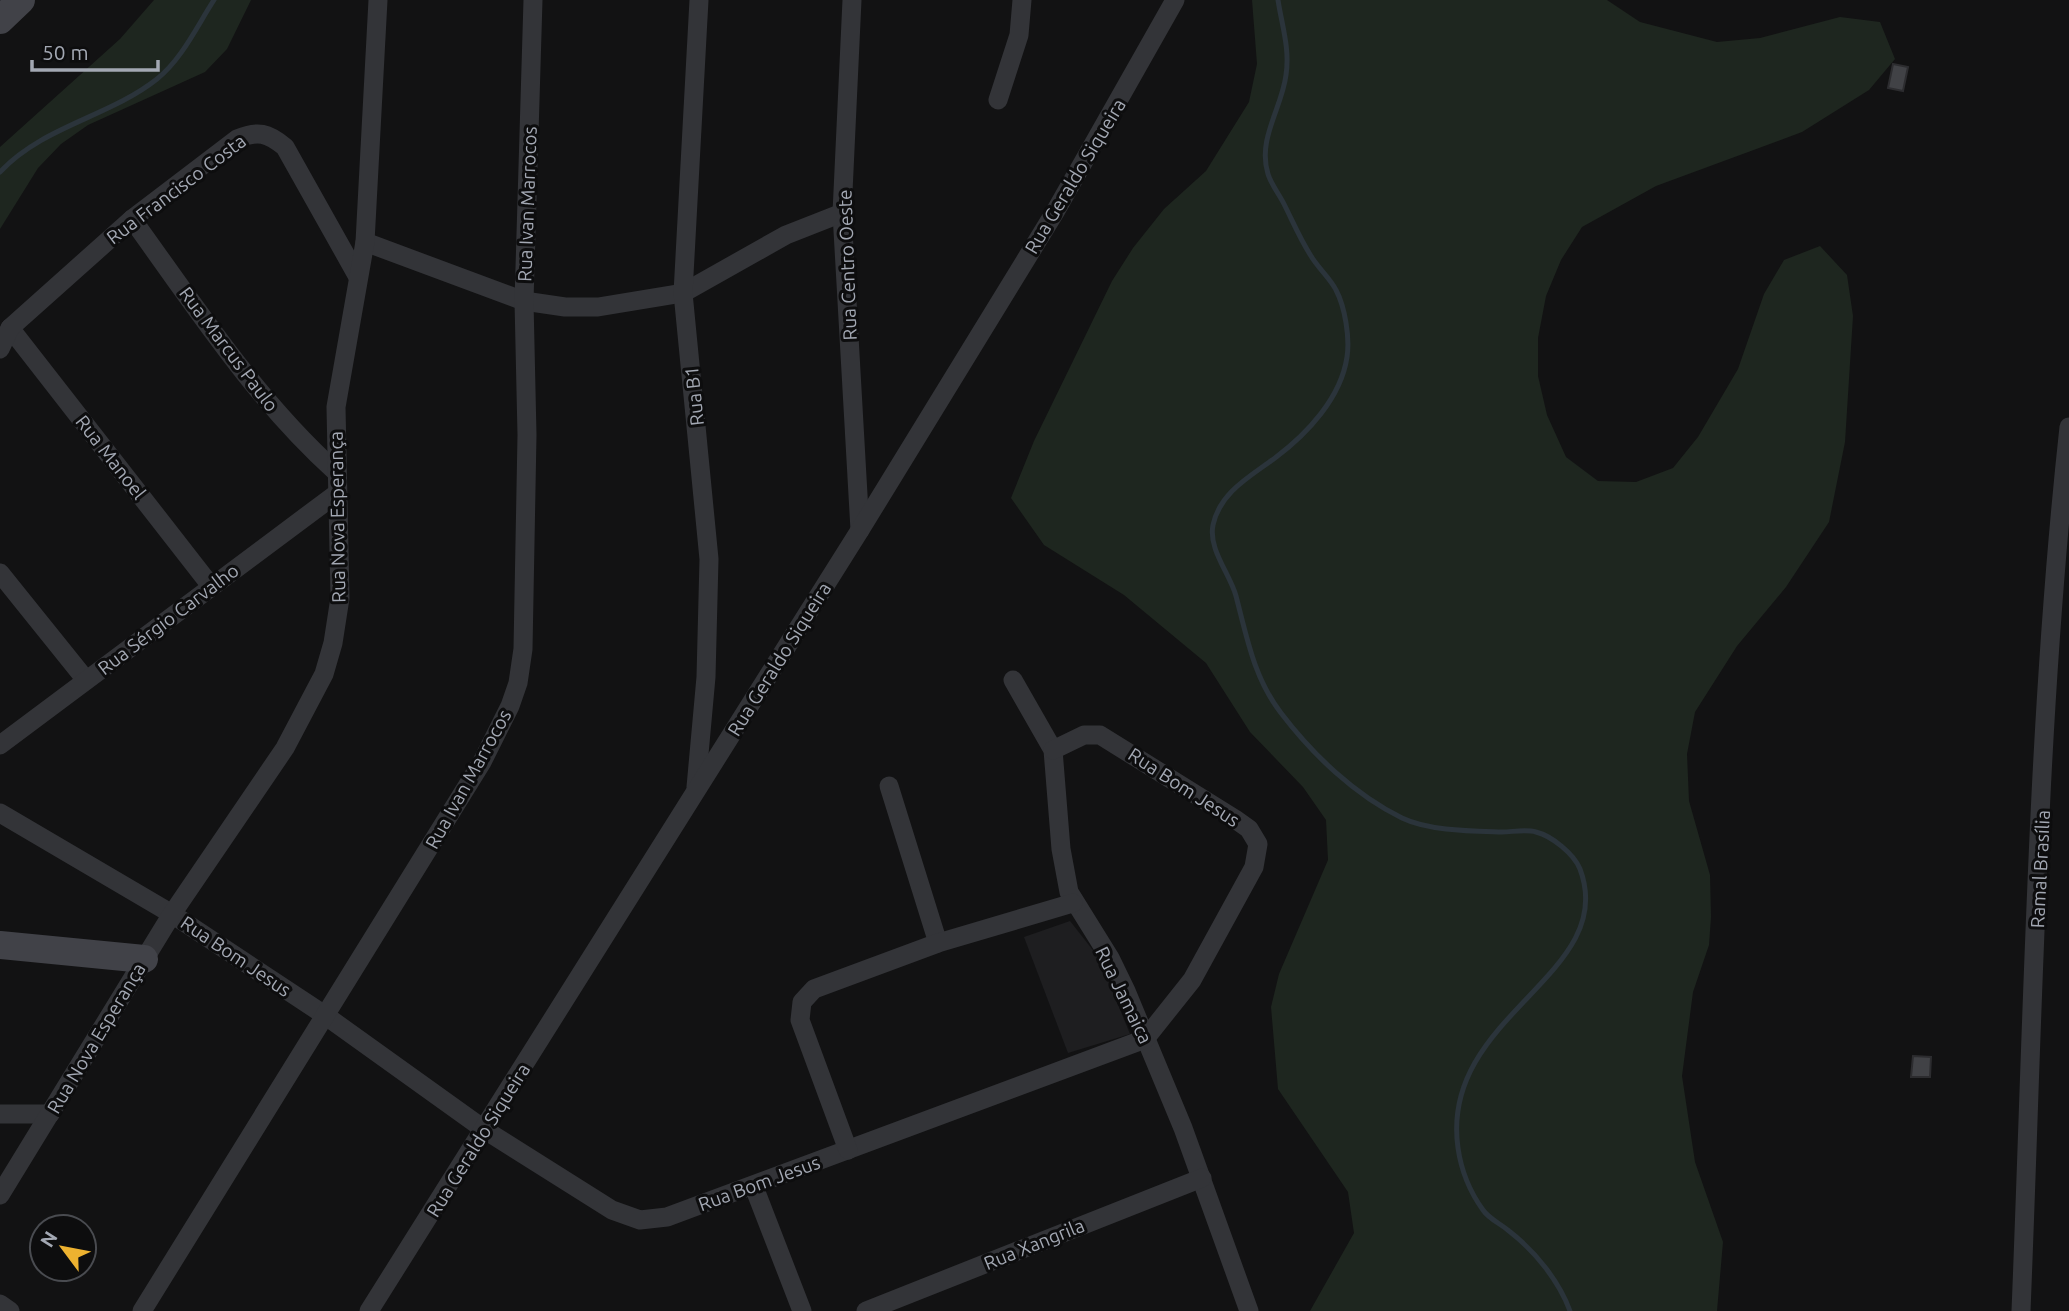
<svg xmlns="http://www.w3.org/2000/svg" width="2069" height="1311" viewBox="0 0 2069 1311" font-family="Ubuntu,sans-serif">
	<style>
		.built { fill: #1e1e20 }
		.green { fill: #1e261f }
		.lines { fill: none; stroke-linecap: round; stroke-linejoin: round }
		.stream { stroke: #2b343b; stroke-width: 5 }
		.building { fill: #414246; stroke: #2c2c2f; stroke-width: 2 }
		.street { stroke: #333438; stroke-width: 19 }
		.secondary { stroke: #414248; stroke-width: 28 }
		.labels { text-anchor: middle; stroke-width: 6; stroke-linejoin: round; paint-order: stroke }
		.street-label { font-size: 19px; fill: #a3a8b3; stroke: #0d0d0e }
	</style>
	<rect width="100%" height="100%" fill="#121213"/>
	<path class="built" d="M1070,921l29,37 31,76 -62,19 -44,-116z"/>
	<g class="green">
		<path d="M154,0h97l-24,49 -22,23 -117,53 -27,19 -23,24 -38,61v-82l120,-108z"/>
		<path d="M1252,0h355l33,22 77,20 43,-4 80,-21 40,5 15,37 -26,31 -67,42 -146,54 -74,41 -21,33 -15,36 -8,42v38l9,39 19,42 32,24 38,1 37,-14 25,-31 40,-68 26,-75 20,-34 36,-14 27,29 6,41 -8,126 -16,80 -43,65 -49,59 -42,66 -8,42 2,47 21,74 1,42 -2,28 -16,47 -11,84 13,86 28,80 -6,69h-407l44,-78 -6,-41 -70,-103 -7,-82 8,-33 49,-114 -2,-40 -23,-33 -53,-55 -44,-69 -82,-68 -80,-50 -33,-47 23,-57 78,-160 21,-33 31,-39 42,-38 43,-69 8,-38z"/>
	</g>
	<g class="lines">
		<g class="stream">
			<path d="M1278,0c4,26 12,49 8,75 -4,33 -29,64 -18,99 3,10 11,20 16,30 9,18 16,35 27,52 7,12 19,22 25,34 9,17 14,48 11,67 -6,41 -40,77 -72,101 -24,18 -55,34 -62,67 -5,24 17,49 23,71 11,42 18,82 45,117 32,42 74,82 121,105 27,13 70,13 100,14 10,0 24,-3 34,0 16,4 38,22 44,37 40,106 -141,146 -122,279 3,21 12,44 25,62 6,9 18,14 26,21 26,20 50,50 61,80"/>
			<path d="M0,172c43,-46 109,-55 157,-93 25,-20 40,-53 57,-79"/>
		</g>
	</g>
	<g class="building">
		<path d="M1893,64l15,3 -5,24 -15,-3z"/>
		<path d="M1913,1056l18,1 -1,20h-19z"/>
	</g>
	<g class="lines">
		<g class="street">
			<path d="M852,0l-10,213 18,317"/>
			<path d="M998,100l21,-65 3,-35"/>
			<path d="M132,219c63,87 123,180 204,253"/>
			<path d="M365,242l159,59 41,6h33l85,-14 103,-58 56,-22"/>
			<path d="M10,328l201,258"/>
			<path d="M0,349l10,-21 122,-109 105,-80c21,-9 31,-6 48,8l73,130"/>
			<path d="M0,573l86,107"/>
			<path d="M1013,680l40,70 8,99 8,43 41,66 16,33 57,137 66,183"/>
			<path d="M0,745l336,-251"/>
			<path d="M889,786l49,157"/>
			<path d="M696,787l10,-110 3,-118 -26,-266 16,-293"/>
			<path d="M0,813l172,101 154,102 159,114 127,80 28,10 27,-3 478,-178 47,-59 62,-113 4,-23 -9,-15 -14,-10 -135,-84h-16l-31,15"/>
			<path d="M0,1114h50"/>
			<path d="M848,1150l-48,-130 2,-18 12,-13 124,-46 135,-40"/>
			<path d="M754,1187l48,124"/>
			<path d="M0,1195l172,-281 113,-166 39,-74 9,-31 7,-45 -4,-191 29,-165 13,-242"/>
			<path d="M0,1304l10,7"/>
			<path d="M142,1311l340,-549 28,-56 8,-23 5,-34 4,-214 -3,-134 9,-301"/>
			<path d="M369,1311l491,-781 195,-318 120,-212"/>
			<path d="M866,1311l336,-133"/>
			<path d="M2021,1311c12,-294 16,-591 48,-884"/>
		</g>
		<g class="secondary">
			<path d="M0,20l21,-20"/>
			<path d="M0,945l144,14"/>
		</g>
	</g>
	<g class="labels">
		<g class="street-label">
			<text transform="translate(1075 176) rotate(-59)" y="7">Rua Geraldo Siqueira</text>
			<text transform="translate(176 189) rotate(-37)" y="7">Rua Francisco Costa</text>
			<text transform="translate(527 204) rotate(-88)" y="7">Rua Ivan Marrocos</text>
			<text transform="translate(847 265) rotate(-92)" y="7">Rua Centro Oeste</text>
			<text transform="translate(229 349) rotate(53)" y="7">Rua Marcus Paulo</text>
			<text transform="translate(694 396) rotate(-96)" y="7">Rua B1</text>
			<text transform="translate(111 457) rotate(52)" y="7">Rua Manoel</text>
			<text transform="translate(337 517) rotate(-91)" y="7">Rua Nova Esperança</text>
			<text transform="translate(168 619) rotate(-37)" y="7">Rua Sérgio Carvalho</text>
			<text transform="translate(779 659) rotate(-58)" y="7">Rua Geraldo Siqueira</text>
			<text transform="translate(468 779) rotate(-61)" y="7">Rua Ivan Marrocos</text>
			<text transform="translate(1184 787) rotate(33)" y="7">Rua Bom Jesus</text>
			<text transform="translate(2040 869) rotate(-87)" y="7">Ramal Brasília</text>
			<text transform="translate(236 956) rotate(34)" y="7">Rua Bom Jesus</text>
			<text transform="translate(1124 995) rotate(64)" y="7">Rua Jamaica</text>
			<text transform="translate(96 1038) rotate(-59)" y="7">Rua Nova Esperança</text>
			<text transform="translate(478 1140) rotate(-58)" y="7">Rua Geraldo Siqueira</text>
			<text transform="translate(759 1183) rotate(-20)" y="7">Rua Bom Jesus</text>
			<text transform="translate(1034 1244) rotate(-22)" y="7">Rua Xangrila</text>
		</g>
	</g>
	<g transform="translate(63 1248) rotate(302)"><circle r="33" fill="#0d0d0e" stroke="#494b50" stroke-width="2"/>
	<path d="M0-5L12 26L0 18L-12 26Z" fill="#edb230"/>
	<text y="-10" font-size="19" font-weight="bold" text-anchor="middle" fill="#a3a8b3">N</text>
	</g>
	<path d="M32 60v10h126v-10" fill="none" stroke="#a3a8b3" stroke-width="3.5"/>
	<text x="42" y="60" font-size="21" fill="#a3a8b3" stroke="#0d0d0e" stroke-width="5" paint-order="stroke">50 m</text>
</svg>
